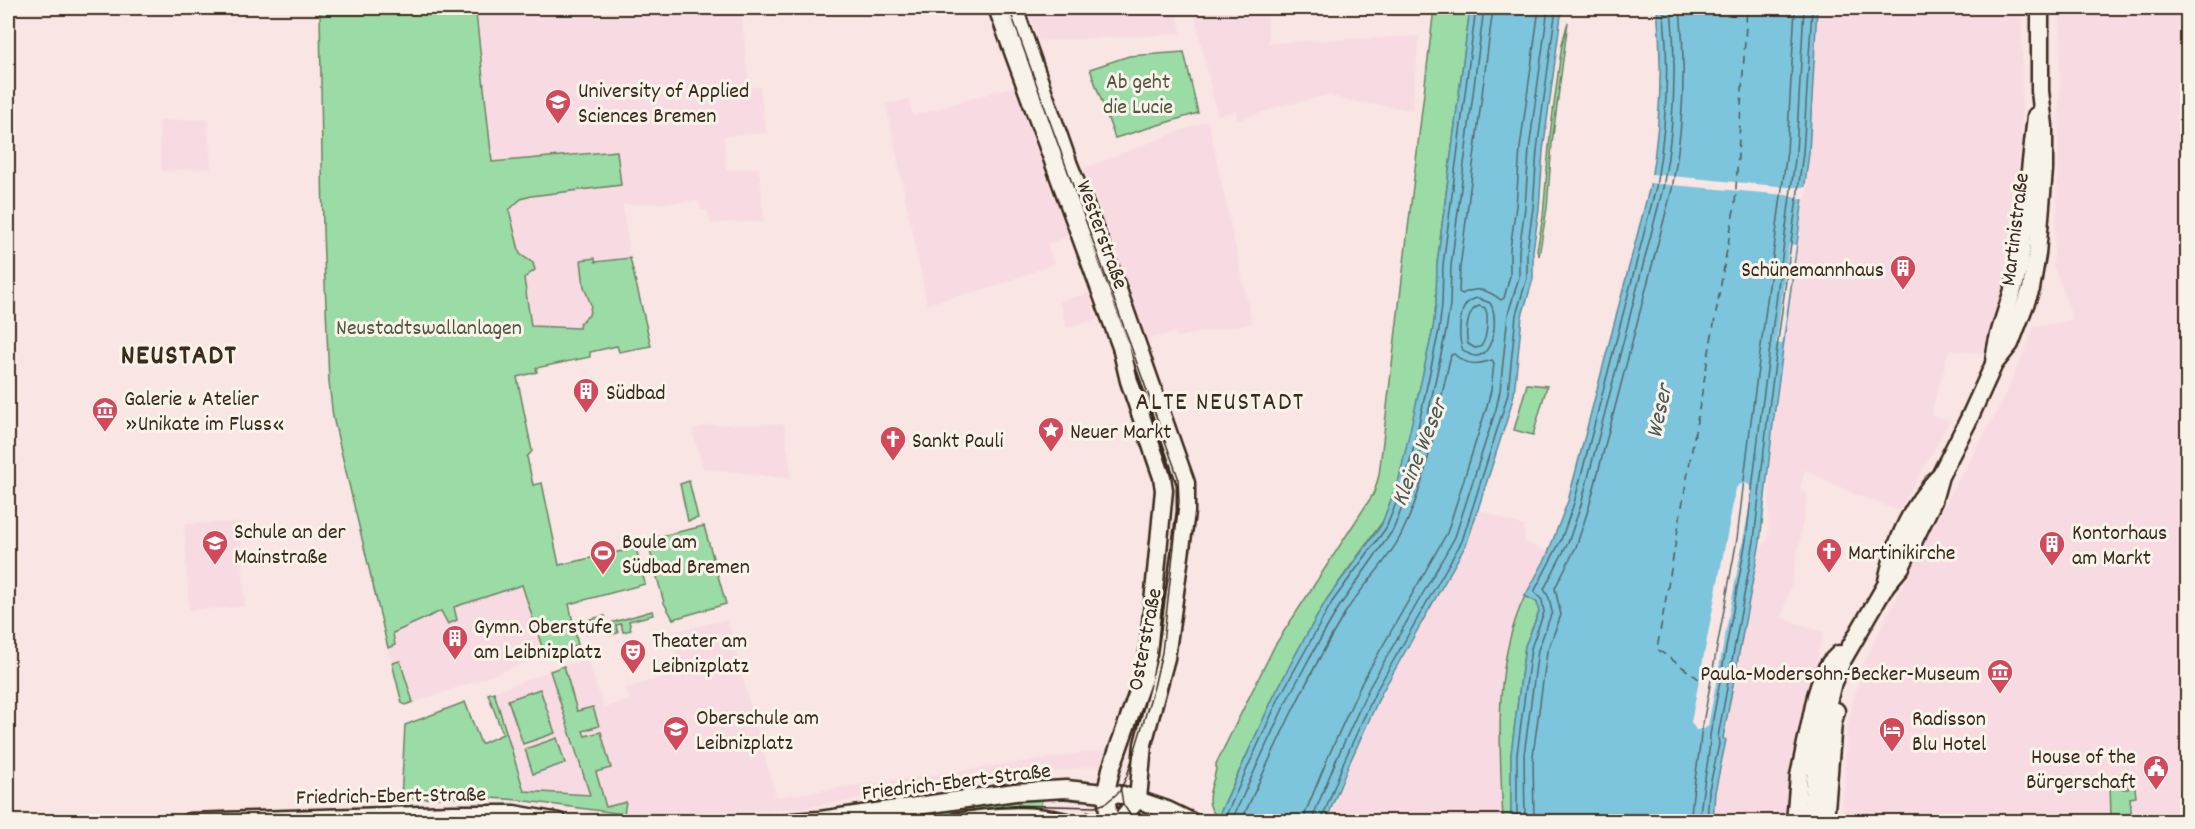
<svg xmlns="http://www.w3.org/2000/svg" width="2195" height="829" viewBox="0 0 2195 829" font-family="Dekko,sans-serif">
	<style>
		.built { fill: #f8dbe2 }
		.green { fill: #9bdba5; stroke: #6b8262; stroke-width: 1.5 }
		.water { fill: #7cc5dd; stroke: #628791; stroke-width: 1.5 }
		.pier { fill: #f8e5e4 }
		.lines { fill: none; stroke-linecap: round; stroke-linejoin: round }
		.shore { stroke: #55686a; stroke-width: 1.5 }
		.ferry { stroke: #4e5857; stroke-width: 1.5; stroke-dasharray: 8 6; stroke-linecap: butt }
		.major-casing { stroke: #3b2a1e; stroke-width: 21 }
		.major { stroke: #f7f3e8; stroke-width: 16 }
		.tram { stroke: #3b2a1e; stroke-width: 1.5 }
		.labels { text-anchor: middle; stroke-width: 6; stroke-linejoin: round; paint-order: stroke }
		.park-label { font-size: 22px; fill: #535640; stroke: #f7f3e8 }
		.poi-label { font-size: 22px; fill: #3b2a1e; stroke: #f7f3e8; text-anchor: start }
		.street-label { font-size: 22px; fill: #3b2a1e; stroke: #f7f3e8 }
		.water-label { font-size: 24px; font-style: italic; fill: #4e5857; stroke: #f7f3e8 }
		.quarter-label { font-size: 26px; letter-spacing: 1.5px; fill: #3b2a1e; stroke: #f7f3e8 }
		.district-label { font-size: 28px; font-weight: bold; letter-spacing: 1.5px; fill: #3b2a1e; stroke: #f7f3e8 }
	</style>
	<rect width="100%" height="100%" fill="#f8e5e4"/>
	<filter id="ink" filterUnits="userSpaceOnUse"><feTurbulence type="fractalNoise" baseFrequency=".0167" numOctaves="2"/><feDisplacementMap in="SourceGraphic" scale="12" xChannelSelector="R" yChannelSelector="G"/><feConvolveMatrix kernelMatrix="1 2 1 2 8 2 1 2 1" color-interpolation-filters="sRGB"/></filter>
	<g filter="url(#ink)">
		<g class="built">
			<path d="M496,8h245l8,79h11l6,46 -42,3 2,31 2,3 31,-2 5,53 -54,2 -2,-13h-7l-2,-9 -76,4 7,53 18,75 -117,-7 -7,-48 6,-4 -2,-16 -8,-4 -11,-44 12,-11 10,-3 90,-11 -4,-34 -125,11 -16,-149 20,-3z"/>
			<path d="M1027,8h149l5,26 -142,7z"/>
			<path d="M1193,8h74l2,35 150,-7 -7,74 -67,-10 -16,-5 -48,11 -43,14 -3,-9 -18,4z"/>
			<path d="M1817,8h205v122l-9,98 -14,82 -17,44 -5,-2 -28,-2 -18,65 19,6 -50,88 -3,1 -45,-17 -47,-23 -5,21 8,3 -16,88 -10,36 42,14 -33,126 -6,63 -72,1 2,-30 11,-51 -3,-2 35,-188 10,-11 2,-88 39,-299z"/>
			<path d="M2061,8h126v813l-345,1 5,-92 6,-30 13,-42 70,-138 62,-110 25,-55 11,-28 39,-7 -20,-56 4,-57z"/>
			<path d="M1014,86l54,150 -21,8 7,20 -61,23 -66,17 -41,-200 23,-5 4,17z"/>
			<path d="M208,119l3,49 -50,3 -2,-50z"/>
			<path d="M1208,120l44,203 -75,14 -2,-5 -28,8 -63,-172z"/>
			<path d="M1089,293l8,26 -30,9 -8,-26z"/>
			<path d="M784,424l8,55 -89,-11 -11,-38 16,-5z"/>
			<path d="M1478,509l46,17 1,16 24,10 -32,61 -12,47 -4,68 2,93 -177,1 23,-58 32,-70 86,-151z"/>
			<path d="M240,522l5,85 -56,3 -5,-86z"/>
			<path d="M523,585l22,71 -111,40 -29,9 -3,-2 -14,-55 7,-3 -2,-12 49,-22 6,12 6,-16z"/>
			<path d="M727,620l49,177 323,-46 7,1 -5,13 -302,43 -161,8 -30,-4 -44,-146 23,-8 17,50 26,-8 -4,-12 55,-16 -11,-40z"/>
			<path d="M550,671l40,125 -66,-5 -30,-99z"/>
		</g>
		<g class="green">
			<path d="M320,8h176v2l-20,3 16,149 125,-11 4,34 -90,11 -10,3 -12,11 11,44 13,9 2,7 -11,8 7,48 48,2 1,-5 9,-8 2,-10 -7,-18 -3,-27 14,-2v4l35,-4 21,88 -32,6 -2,-6 -27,6v5l-54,11 1,4 -20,5 15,74 -5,6 6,28 9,-2 17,82 77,-17 9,36 -76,20 9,41 -33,11 -23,-71 -68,22 3,13 -9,4 -7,-13 -48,22 2,12 -7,3 -55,-231 -4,-35 -6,-150z"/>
			<path d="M1434,8h36l-33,256 -1,40 -3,25 -25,115 -9,35 -16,42 -56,78 -29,51 -24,46 -56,121c-20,-16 0,-37 -2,-53l59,-119 99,-152 5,-18z"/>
			<path d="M1568,22l-16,121 -5,65 -8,48 -2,-6 6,-33 7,-82 12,-91z"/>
			<path d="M1184,52l14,61 -83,25 -25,-69 39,-13z"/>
			<path d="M1527,384l20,2 -14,49 -19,-5z"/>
			<path d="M689,481l9,37 -10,3 -8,-37z"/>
			<path d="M704,526l22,78 -53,15 -9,-16 -14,-52 2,-13z"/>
			<path d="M1525,596l12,6 2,10 -14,34 -14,108v67l-8,1c-3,-75 -11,-157 22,-226z"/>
			<path d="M652,611l1,4 -24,6 2,9 -8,2 -2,-8 -5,1 2,8 -9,2 -3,-7 -20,5 -1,-3 7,-3 -2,-8 15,-3 2,8z"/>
			<path d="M400,661l13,41 -8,3 -3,-2 -10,-40z"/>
			<path d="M564,666l13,45 16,-4 6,19 -16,5 2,5 16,-4 10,36 -15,4 10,35 20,-5 -2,12 -105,-14 -45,-3 -73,2 4,-74 60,-23 16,42 22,-10 -15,-40 6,-2 30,99 66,4 -40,-124z"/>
			<path d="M540,689l15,44 -32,11 -15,-44z"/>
			<path d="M557,738l8,25 -32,11 -8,-25z"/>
			<path d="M2110,780h12l1,9h5v-4l7,3 1,9 -6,1 2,23h-21z"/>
			<path d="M1034,794l47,1v6l-39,-4 -1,11h-29l-95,13 -69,1z"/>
		</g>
		<g class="water">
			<path d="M1470,8h92l-19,143 -4,58 -6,42v28l-11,37 -8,78 -5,19 -42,130 -86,151 -32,70 -23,57 -110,1 58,-126 24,-46 29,-51 54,-73 18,-47 34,-150 3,-25 1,-40z"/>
			<path d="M1657,8h160l-8,145 -36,271 -13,118 -37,196 3,2 -11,52 -2,29 -202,1v-68l14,-108 14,-34 -2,-10 -12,-6 21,-38 22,-57 82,-315c10,-58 13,-120 7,-178z"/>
		</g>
		<g class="pier">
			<path d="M1651,174l136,13h21l-2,13 -20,-5 -137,-12z"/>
			<path d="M1789,244l7,1 -14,99 -6,-1z"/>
			<path d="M1746,483l4,3 2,7 -44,233 -4,3 -8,1 -5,-8 45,-234 3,-3z"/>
		</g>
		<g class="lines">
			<g class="shore">
				<path d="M1493,8l-33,260 -1,24 3,2c16,-8 26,-4 39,6l3,-2 6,-22v-27l6,-43 4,-58 19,-140"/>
				<path d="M1478,298l12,5c11,16 1,71 -27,47 -5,-9 -4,-36 2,-44 3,-5 7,-7 13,-8z"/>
				<path d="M1479,306l6,2c4,7 2,28 -2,35 -2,5 -4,4 -8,5l-7,-4c-3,-11 -1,-35 11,-38z"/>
				<path d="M1223,822l56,-124 25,-45 28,-51 54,-74 19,-47 9,-35 25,-116 3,-25 1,-40 33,-257"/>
				<path d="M1231,822l55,-120 24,-45 29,-50 54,-77 19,-47 9,-36 25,-116 4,-26 1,-39 33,-258"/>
				<path d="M1241,822c32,-71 64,-142 104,-209 16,-26 42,-50 56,-78 28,-56 35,-120 50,-180l3,-1c13,12 23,11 38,6l2,3 -3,27 -4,16 -40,127 -86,151 -32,71 -23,56 -2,11"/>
				<path d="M1313,822l1,-8 23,-56 32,-70 86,-151 41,-128 4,-18 8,-77 11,-37v-27l6,-43 4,-58 19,-141"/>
				<path d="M1321,822l23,-61 32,-70 86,-150 41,-130 5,-18 8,-78 11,-37v-27l6,-43 4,-58 19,-142"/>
				<path d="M1517,822v-68l14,-106 13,-36 -2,-12 -8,-8 27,-52 13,-37 82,-316c10,-58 14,-121 7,-179"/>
				<path d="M1525,822l-1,-67 14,-105 14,-38 -3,-14 -5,-9 24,-46 13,-38 82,-317c11,-59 14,-121 8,-180"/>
				<path d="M1534,822l-1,-67 14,-103 14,-37 -6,-27 21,-41 13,-40 83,-318c11,-58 14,-122 8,-181"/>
				<path d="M1691,822c0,-30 8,-59 10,-88l36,-195 14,-118 36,-270 8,-143"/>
				<path d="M1700,822c0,-30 10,-58 10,-87l36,-195 14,-118 36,-270 8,-144"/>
				<path d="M1707,822l2,-32 10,-46 -1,-7 36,-196 13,-118 36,-270 9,-145"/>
			</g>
			<path class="ferry" d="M1699,679l-42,-30 78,-445 12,-196"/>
			<g class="major-casing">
				<g id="major">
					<path d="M997,8l124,339 8,34 33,96 2,13 -16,164 -5,24 -32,91 -5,23 3,30"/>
					<path d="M1014,8l55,157 43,108 74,210v29l-20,146 -23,86 -5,55 -19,23"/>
					<path d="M1994,364c2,-34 20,-67 26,-102l16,-146"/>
					<path d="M1887,581c8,-38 24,-74 50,-102"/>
					<path d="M189,822l263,-8h62l45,8"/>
					<path d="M792,822l28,-2 195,-28 51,-3 57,6 44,15 25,12"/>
					<path d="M955,822c38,-6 75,-9 111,0"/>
					<path d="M1795,822l4,-46 17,-80 7,-22 7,-11 9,-9"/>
					<path d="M1810,822l10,-87 13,-53 9,-21 44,-76 15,-18 32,-66 7,-25 28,-55 26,-57 16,-20 21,-55 6,-35 7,-85v-43l-4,-35v-83"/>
					<path d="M1825,822l8,-100 3,-11"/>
				</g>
			</g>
			<use href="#major" class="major"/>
			<g class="tram">
				<path d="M1120,785l3,19 12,18"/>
				<path d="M1087,811l37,11"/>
				<path d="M263,822l194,-6 61,6"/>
				<path d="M864,822l45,-7"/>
				<path d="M899,822l111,-17 85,2 11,-4 13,-11 8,-16 27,-89 8,-35 17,-150 -1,-25 -169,-469"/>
			</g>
		</g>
	</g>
	<defs>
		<g id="university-pin" transform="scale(1.35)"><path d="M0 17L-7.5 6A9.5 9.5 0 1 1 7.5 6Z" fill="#d1495b" stroke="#f7f3e8"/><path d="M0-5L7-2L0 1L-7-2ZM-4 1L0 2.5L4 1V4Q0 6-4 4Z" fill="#fff"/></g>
		<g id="building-pin" transform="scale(1.35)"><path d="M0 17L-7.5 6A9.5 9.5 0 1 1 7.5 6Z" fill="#d1495b" stroke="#f7f3e8"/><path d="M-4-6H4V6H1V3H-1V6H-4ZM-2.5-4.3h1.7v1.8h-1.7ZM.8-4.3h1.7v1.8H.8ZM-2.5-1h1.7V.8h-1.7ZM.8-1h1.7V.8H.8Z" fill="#fff"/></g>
		<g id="museum-pin" transform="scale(1.35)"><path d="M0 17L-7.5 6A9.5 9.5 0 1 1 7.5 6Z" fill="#d1495b" stroke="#f7f3e8"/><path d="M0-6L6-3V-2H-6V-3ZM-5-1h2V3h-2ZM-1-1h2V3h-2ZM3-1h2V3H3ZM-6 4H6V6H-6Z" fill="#fff"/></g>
		<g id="sight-pin" transform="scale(1.35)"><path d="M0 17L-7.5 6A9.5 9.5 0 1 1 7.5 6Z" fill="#d1495b" stroke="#f7f3e8"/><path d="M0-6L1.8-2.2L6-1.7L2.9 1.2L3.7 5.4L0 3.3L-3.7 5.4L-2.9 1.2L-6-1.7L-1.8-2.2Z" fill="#fff"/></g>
		<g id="church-pin" transform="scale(1.35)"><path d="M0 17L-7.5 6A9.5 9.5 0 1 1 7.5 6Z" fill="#d1495b" stroke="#f7f3e8"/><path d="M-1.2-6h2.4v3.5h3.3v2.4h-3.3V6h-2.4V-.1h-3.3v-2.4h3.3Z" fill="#fff"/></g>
		<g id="school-pin" transform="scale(1.35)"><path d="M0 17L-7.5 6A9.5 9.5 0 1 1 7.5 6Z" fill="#d1495b" stroke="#f7f3e8"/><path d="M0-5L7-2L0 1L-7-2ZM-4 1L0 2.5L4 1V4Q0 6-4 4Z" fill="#fff"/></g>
		<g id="stadium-pin" transform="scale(1.35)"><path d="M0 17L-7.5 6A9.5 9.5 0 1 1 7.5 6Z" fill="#d1495b" stroke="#f7f3e8"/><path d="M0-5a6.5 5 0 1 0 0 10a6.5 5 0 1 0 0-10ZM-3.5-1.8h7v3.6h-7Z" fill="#fff"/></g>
		<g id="theatre-pin" transform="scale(1.35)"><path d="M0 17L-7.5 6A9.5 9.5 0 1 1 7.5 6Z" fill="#d1495b" stroke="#f7f3e8"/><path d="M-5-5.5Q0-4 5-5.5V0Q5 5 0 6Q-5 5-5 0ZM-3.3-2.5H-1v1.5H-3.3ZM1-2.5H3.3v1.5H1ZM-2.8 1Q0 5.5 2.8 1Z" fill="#fff"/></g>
		<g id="hotel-pin" transform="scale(1.35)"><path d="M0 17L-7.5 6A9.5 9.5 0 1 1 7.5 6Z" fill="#d1495b" stroke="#f7f3e8"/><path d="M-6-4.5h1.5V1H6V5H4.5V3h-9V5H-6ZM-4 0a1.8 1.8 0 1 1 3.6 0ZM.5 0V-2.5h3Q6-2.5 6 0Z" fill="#fff"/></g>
		<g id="civic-pin" transform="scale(1.35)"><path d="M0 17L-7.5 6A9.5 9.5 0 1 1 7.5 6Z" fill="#d1495b" stroke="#f7f3e8"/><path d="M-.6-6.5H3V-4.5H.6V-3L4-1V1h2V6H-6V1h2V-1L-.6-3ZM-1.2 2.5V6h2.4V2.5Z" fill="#fff"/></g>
	</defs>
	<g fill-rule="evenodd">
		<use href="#university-pin" x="558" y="102"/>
		<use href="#building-pin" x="1903" y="268"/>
		<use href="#building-pin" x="586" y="391"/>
		<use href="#museum-pin" x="105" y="410"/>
		<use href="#sight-pin" x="1051" y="430"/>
		<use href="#church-pin" x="893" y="439"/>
		<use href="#school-pin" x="215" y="543"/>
		<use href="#building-pin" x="2052" y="544"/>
		<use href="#church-pin" x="1829" y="551"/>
		<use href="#stadium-pin" x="603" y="553"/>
		<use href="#building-pin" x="455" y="638"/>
		<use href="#theatre-pin" x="633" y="652"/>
		<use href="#museum-pin" x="2000" y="672"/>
		<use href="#school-pin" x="676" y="729"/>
		<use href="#hotel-pin" x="1892" y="730"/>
		<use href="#civic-pin" x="2156" y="768"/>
	</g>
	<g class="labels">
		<g class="park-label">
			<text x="1138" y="88">Ab geht<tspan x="1138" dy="25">die Lucie</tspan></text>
			<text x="429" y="334">Neustadtswallanlagen</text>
		</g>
		<g class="poi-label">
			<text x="578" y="97">University of Applied<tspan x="578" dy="25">Sciences Bremen</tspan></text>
			<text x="1884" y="276" text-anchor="end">Schünemannhaus</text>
			<text x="606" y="399">Südbad</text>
			<text x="124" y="405">Galerie &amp; Atelier<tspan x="124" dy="25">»Unikate im Fluss«</tspan></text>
			<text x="1070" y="438">Neuer Markt</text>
			<text x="912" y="447">Sankt Pauli</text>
			<text x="234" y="538">Schule an der<tspan x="234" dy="25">Mainstraße</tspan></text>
			<text x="2072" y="539">Kontorhaus<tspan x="2072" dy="25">am Markt</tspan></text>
			<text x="622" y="548">Boule am<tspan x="622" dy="25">Südbad Bremen</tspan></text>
			<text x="1848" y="559">Martinikirche</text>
			<text x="474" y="633">Gymn. Oberstufe<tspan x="474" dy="25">am Leibnizplatz</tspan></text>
			<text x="652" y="647">Theater am<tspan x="652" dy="25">Leibnizplatz</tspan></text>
			<text x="1980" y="680" text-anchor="end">Paula-Modersohn-Becker-Museum</text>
			<text x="696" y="724">Oberschule am<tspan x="696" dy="25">Leibnizplatz</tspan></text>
			<text x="1912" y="725">Radisson<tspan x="1912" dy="25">Blu Hotel</tspan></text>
			<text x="2136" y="763" text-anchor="end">House of the<tspan x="2136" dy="25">Bürgerschaft</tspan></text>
		</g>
		<g class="street-label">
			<text transform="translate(2013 229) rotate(-83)" y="8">Martinistraße</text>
			<text transform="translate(1104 234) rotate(70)" y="8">Westerstraße</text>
			<text transform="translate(1143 639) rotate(-79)" y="8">Osterstraße</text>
			<text transform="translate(956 780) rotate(-7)" y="8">Friedrich-Ebert-Straße</text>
			<text transform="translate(391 794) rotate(-1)" y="8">Friedrich-Ebert-Straße</text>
		</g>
		<g class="water-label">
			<text transform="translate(1658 411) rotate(-78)" y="8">Weser</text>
			<text transform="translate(1418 452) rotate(-68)" y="8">Kleine Weser</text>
		</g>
		<g class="quarter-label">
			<text x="1220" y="409">ALTE NEUSTADT</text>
		</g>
		<g class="district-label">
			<text x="179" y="363">NEUSTADT</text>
		</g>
	</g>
	<rect width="2195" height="829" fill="none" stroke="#f7f3e8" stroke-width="30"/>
	<rect x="15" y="15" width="2165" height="799" fill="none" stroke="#3b2a1e" stroke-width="2" filter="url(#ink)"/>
</svg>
